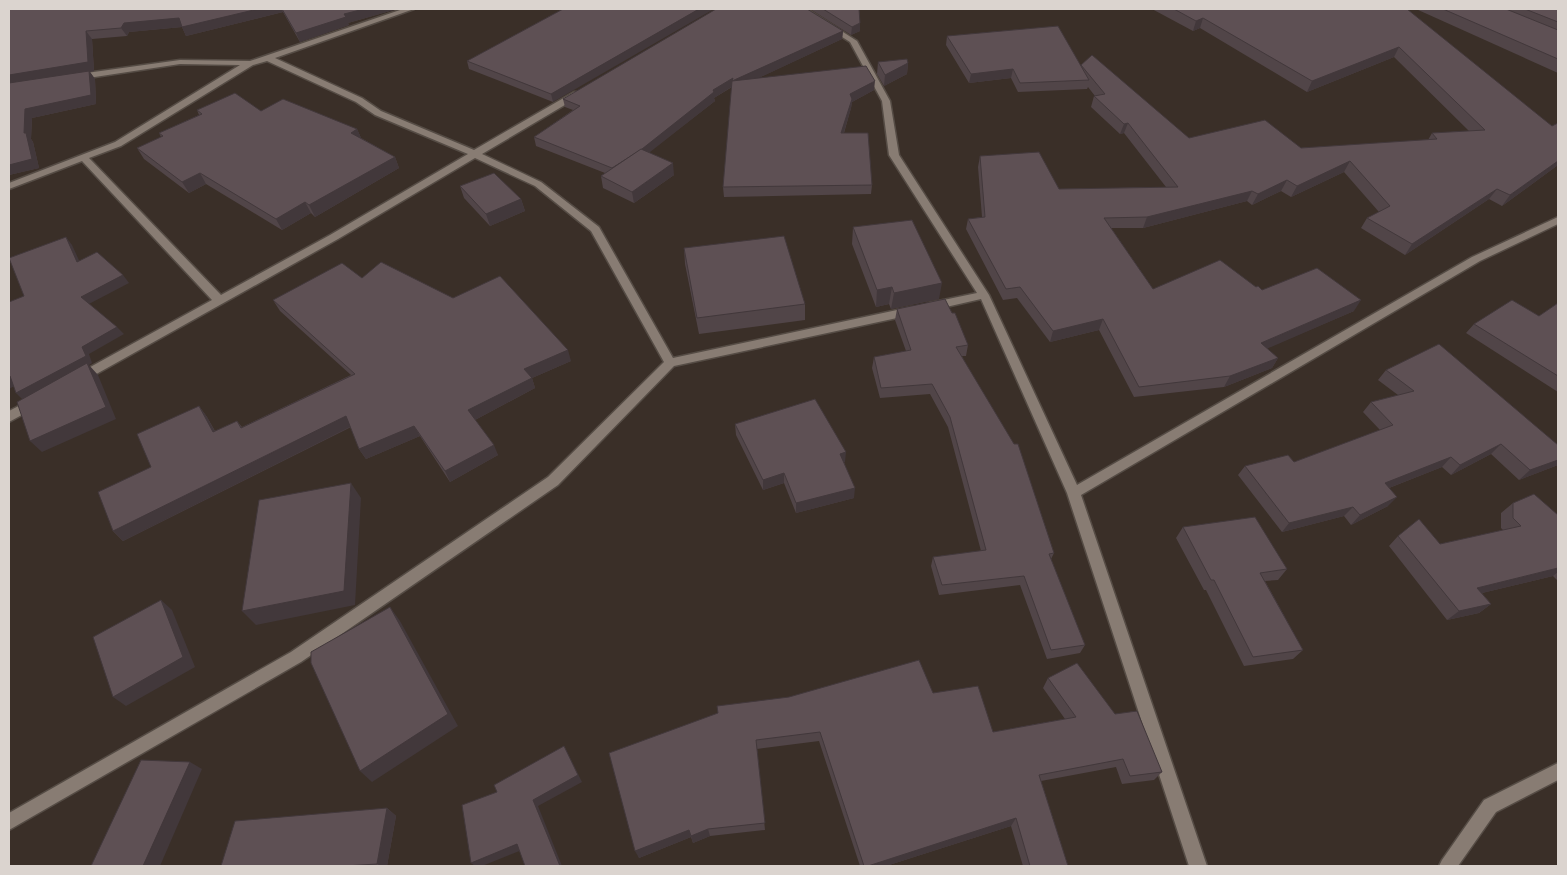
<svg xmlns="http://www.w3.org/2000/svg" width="1567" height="875" viewBox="0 0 1567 875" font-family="'Sofia Sans Condensed',sans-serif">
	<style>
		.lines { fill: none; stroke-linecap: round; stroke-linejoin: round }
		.minor-casing { stroke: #554c45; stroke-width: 3 }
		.minor { fill: #887c73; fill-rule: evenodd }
		.wall { fill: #514548 }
		.shaded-wall { fill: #42383b }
		.building { fill: #5e5054; stroke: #42383b }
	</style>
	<rect width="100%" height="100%" fill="#3a2f28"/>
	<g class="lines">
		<g class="minor-casing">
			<g id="minor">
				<path d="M403,9h11l-139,49 87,40 19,13 93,39 100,-58h6v4l-98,58 59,28 58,45 74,131 238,-51 6,4 -6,4 -237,51 -116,119 -257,177 -292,168v-17l282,-161 257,-175 116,-115 -73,-131 -56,-45 -60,-28 -137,81 -256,143h-8l-2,-3 2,-3 138,-76 -130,-139 -73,28v-6l106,-41 125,-77 -60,-1 -105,16 -4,-3 1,-2 108,-15 70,1zM267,61l89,41 19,13 93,39 -138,81 -109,60 -132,-137 32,-12 132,-81z"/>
				<path d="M798,9h9l50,32 33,60 9,54 90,140 88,190 395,-228 86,-40v7l-78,37 -399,234 126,371h-18l-122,-373 -86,-194 -48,11 -4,-1 -1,-3 1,-3 48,-10 -88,-138 -7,-54 -32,-59z"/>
				<path d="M34,398l4,2 2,3 -2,3 -29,16v-11z"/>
				<path d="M1558,763v17l-62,32 -38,54h-19l3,-6 42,-60z"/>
			</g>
		</g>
		<use href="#minor" class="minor"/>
	</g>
	<g class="wall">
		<path d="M9,9h388l-49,14 1,2 -49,17 -17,-30 -97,24 -4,-9 -53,5 -2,4 -35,3 2,32 -4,1 5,7 1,25 -64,14 -1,21 2,3 6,26 -30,7z"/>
		<path d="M563,9l-10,93 -84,-33 -2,-8z"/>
		<path d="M810,9h49l1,14v8l-9,4z"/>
		<path d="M1152,9h255l151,156 -56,41 -13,-7 -84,56 -44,-27 6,-10 12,-6 -35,-40 -53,25 -10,-6 -29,14 -5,-4 -104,27h-32l42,61 103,-2 6,3 92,21 -87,37 11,10 -6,10 -48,19 -90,10 -35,-67 -49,12 -33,-44 -14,2 -37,-71 2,-10 14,-2 -4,-50 2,-11 79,33 107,-2 -42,-54 -4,1 -29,-27 3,-11h1l-7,-9 -1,2 -69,3 -7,-14 -42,5 -23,-38 1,-9 134,30v-1l108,73 112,10 127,-8 4,-7 37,-2 -75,-74 -87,35 -107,-64 -7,3z"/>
		<path d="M1416,9h142v64z"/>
		<path d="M843,31l-1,8 -84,39 116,12 -22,12 -1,6 -7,25 28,52 -1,9 -147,3 -1,-10 9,-100 -18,11 1,3 -66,51 25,23 -40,28 -31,-15 -2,-12 4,-3 -69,-27 -2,-9 39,-27 -8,-3 -2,-8z"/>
		<path d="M878,62l30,1 -1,11 -23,12 -7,-12z"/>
		<path d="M197,110l64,1 96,18 4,9 34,19 4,11 -84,49 -4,-4 -29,17 -76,-46 -17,9 -45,-34 -7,-11 24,-11 -2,-4 40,-18z"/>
		<path d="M460,186l61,13 4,12 -35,15 -26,-28z"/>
		<path d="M853,227l86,72 -48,10 -2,-5 -13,3 -24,-63z"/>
		<path d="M684,248l121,56v16l-106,14 -14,-70z"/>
		<path d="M362,278l209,83 -39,17 3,10 -60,32 23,35 -48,27 -30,-46 -54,23 -7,-10 -8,-22 -228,114 -10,-10 38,-64 48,-61 8,11 8,14 22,-10 5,6 109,-52 -71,-64 -7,-11z"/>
		<path d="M1558,303v89l-92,-59 8,-9 65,-8z"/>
		<path d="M897,309l55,4 16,32 -2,11h-4l92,197 -3,6 34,86 -5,8 -33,6 -27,-74 -81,10 -8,-29 2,-9 48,-6 -33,-124 -18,-33 -50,4 -8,-30 2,-11 32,-6 -11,-31z"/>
		<path d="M1386,370l171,74 1,-1v22l-39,15 -28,-26 -40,21 -9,-8 -53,21 -1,18 -37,19 -7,-9 -62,16 -44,-57 7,-9 49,-4 86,-32 -17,-18 8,-10 27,-7 -20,-15z"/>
		<path d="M735,424l110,38h-1l10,36 -58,15 -12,-30 -21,7 -27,-55z"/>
		<path d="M1513,503l45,12v66l-5,-5 -71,17 9,11 -12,9 -32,7 -58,-74 9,-10 42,8 63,-14 -2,-2v-15z"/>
		<path d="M1183,527l104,42 -9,11 -13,1 38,69 -10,9 -49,7 -38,-76h-2l-28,-52z"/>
		<path d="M1048,678l67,36 47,58 -8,8 -32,4 -6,-17 -75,14 27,85h-45l-12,-40 -125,40h-26l-41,-125 -62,8 8,81 -55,6 -17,7 -2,-6 -52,21 -30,-105 324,-60 60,39 72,-13 -22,-31z"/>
		<path d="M387,808l9,8 -9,50h-166z"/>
	</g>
	<g class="shaded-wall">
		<path d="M258,9h23l2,3 -97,24 -4,-9 -53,5 -2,4 -6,-8 3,-5z"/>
		<path d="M364,9h33l-49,14 1,2 -49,17 -4,-9 48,-19z"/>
		<path d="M699,9h15l-161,93 -2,-8z"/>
		<path d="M1203,18l-3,10 -7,3 3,-10z"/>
		<path d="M860,23v8l-9,4 1,-8z"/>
		<path d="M86,31l6,8 2,32 -4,1 5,7 1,25 -64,14 -1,21 2,3 6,26 -30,7v-10l15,-32 -15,-48v-10z"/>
		<path d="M843,31l-1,8 -109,51v-4l-19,12 1,3 -98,77 -2,-9 98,-79 20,-12z"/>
		<path d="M1399,47l-5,10 -87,35 5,-11z"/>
		<path d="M908,63l-1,11 -23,12 1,-11z"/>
		<path d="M1013,69l-2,9 -42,5 2,-9z"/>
		<path d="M875,81l-1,9 -22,12 -1,6 -10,34v-9l9,-39z"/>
		<path d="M1128,123l-4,10 -4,1 4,-10z"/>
		<path d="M357,129l5,11 -11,-7z"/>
		<path d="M395,157l4,11 -84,49 -6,-12z"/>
		<path d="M1350,161l-6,11 -53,25 6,-11z"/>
		<path d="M1558,161v4l-56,41 8,-11z"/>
		<path d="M673,163l1,12 -40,28 -2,-11z"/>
		<path d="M200,173l6,11 -17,9 -7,-11z"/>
		<path d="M1287,180l-6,11 -29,14 6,-11z"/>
		<path d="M1497,189l-8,10 -84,56 7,-11z"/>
		<path d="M1252,191l-5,10 -104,27 4,-11z"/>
		<path d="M521,199l4,12 -35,15 -4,-12z"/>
		<path d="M305,202l6,11 -29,17 -6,-11z"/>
		<path d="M66,237l6,8 11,24 -6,-7z"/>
		<path d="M123,275l6,8 -42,22 -6,-8z"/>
		<path d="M942,283l-3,16 -48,10 3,-16z"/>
		<path d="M892,287l-3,17 -13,3 1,-17z"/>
		<path d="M1361,300l-7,11 -99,43 6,-11z"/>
		<path d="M1103,319l-4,11 -49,12 3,-11z"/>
		<path d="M117,327l7,7 -35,20 3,9 -3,2 9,10 18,44 -74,33 -12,-11 -6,-40 -8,-8 66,-46z"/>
		<path d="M568,350l3,11 -39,17 3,10 -62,33 -5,-11 56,-41z"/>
		<path d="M1278,358l-6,10 -48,19 6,-11z"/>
		<path d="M10,376l8,8 -9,5v-12z"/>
		<path d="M199,406l8,11 14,26 -8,-11z"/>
		<path d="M346,416l6,10 -229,115 -10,-10z"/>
		<path d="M414,426l6,10 -54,23 -7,-10z"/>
		<path d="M1501,444l-10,10 -40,21 9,-10z"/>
		<path d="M494,445l4,10 -48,27 -5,-11z"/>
		<path d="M846,452l-1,10 -6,2 1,-10z"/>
		<path d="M1451,457l-9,10 -66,26 9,-10z"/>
		<path d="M1558,460v5l-39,15 11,-10z"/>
		<path d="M784,473v10l-21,7v-10z"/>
		<path d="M351,483l10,15 -6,107 -99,20 -14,-14z"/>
		<path d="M855,488l-1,10 -58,15v-10z"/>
		<path d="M1397,497l-9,9 -37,19 9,-10z"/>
		<path d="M1353,507l-9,9 -62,16 7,-9z"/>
		<path d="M1558,568v4l-5,4 -88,21 12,-9z"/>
		<path d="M161,600l11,10 23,57 -69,39 -13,-9z"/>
		<path d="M1491,604l-12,9 -32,7 12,-9z"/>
		<path d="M390,607l10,14 58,105 -86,56 -12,-11z"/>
		<path d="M564,746l18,36 -44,24 24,60h-2l-27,-66z"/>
		<path d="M190,762l12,7 -42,97h-17z"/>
		<path d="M387,808l9,8 -9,50h-6l-4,-2z"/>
		<path d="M1016,818l-5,8 -125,40h-18z"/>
		<path d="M708,829l2,7 -17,7 -2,-7z"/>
		<path d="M689,830l2,7 -52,21 -4,-7z"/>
		<path d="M517,844l5,6 -40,16h-7l-4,-3z"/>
	</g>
	<g class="building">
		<path d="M9,9h249l-76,18 -3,-9 -55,5 -3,5 -35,3 2,31 -79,13z"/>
		<path d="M282,9h82l-20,5 2,3 -50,16z"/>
		<path d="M563,9h136l-148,85 -84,-33z"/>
		<path d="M716,9h91l36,22 -111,50 1,-3 -20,12 1,2 -72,57 -30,19 -78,-31 46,-31 -17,-7z"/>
		<path d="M823,9h36l1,14 -8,4z"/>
		<path d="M1174,9h233l145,117 6,-3v38l-48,34 -13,-6 -85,55 -45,-26 23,-12 -40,-45 -53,25 -10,-6 -29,14 -6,-3 -105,26 -43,1 49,71 67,-29 36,27 2,-1 4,4 55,-22 44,32 -100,43 17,15 -48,18 -91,11 -36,-68 -50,12 -33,-44 -14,2 -38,-70 17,-2 -5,-61 59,-4 20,37 119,-2 -50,-64 -4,1 -30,-28 11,-2 -24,-29 11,-10 97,83 76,-18 36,28 136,-9 -5,-6 53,-3 -86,-83 -87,34 -109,-63 -7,3z"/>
		<path d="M1443,9h63l52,21v29z"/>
		<path d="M1525,9h33v13z"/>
		<path d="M1058,26l31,54 -69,3 -7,-14 -42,5 -24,-38z"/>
		<path d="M907,59l1,4 -23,12 -7,-13z"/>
		<path d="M866,66l9,15 -25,13 2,5 -11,34h27l4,52 -149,2 9,-106z"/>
		<path d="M89,71l2,24 -66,14 -1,24h2l6,26 -23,6v-82z"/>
		<path d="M235,93l26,18 22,-12 74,30 -6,4 44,24 -86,48 -4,-3 -29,17 -76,-46 -18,9 -45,-34 26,-12 -4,-3 43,-19 -5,-4z"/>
		<path d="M641,149l32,14 -41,29 -31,-16z"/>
		<path d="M494,173l27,26 -35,15 -26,-28z"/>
		<path d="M912,220l30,63 -48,10 -2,-6 -15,3 -24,-63z"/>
		<path d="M784,236l21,68 -108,14 -13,-70z"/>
		<path d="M66,237l11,25 20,-10 26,23 -42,22 36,30 -35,20 4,9 -70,37 -6,-17 -1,1v-75l15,-6 -15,-38z"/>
		<path d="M381,262l72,36 47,-22 68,74 -44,19 8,9 -64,32 26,35 -49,26 -31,-45 -55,23 -13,-33 -233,115 -15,-39 53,-25 -14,-33 62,-28 14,26 24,-11 4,7 114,-54 -82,-74 69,-37 20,15z"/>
		<path d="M945,299l7,14h3l13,32 -12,2 58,97h4l36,109 -5,1 36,91 -34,5 -27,-74 -82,9 -9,-28 53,-7 -36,-133 -18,-33 -51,4 -7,-31 37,-7 -14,-41z"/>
		<path d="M1512,300l27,16 19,-13v73l-84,-52z"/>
		<path d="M1439,344l119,101v15l-28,10 -29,-26 -41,21 -9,-8 -66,26 12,14 -37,18 -7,-8 -64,16 -44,-57 43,-11 6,7 99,-37 -22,-23 43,-11 -28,-21z"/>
		<path d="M87,363l19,44 -76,34 -13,-39z"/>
		<path d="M815,399l31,53 -6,2 15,34 -59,15 -12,-30 -21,7 -28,-56z"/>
		<path d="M351,483l-7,108 -102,20 17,-111z"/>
		<path d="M1534,494l24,21v53l-81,20 14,16 -32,7 -61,-75 21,-17 21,25 81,-18 -8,-8v-15z"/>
		<path d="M1255,517l32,52 -27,4 43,77 -50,7 -39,-77h-3l-28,-53z"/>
		<path d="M161,600l22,57 -70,40 -20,-60z"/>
		<path d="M390,607l58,107 -88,57 -49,-108v-11z"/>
		<path d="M919,660l14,33 45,-7 15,46 83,-15 -28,-39 29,-15 38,51 22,-3 25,61 -32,4 -7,-17 -84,16 29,91h-38l-14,-48 -148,48h-4l-44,-134 -64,8 9,83 -57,6 -17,7 -2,-6 -54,21 -26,-98 109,-40 -1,-7 72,-9z"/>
		<path d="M564,746l14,29 -45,25 27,66h-35l-8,-22 -46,19 -9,-58 35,-13 -3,-7z"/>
		<path d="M141,760l49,2 -47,104h-52z"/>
		<path d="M387,808l-10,56 -32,2h-124l14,-45z"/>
	</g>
	<rect width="1567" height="875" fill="none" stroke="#dbd4cf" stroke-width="20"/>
</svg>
